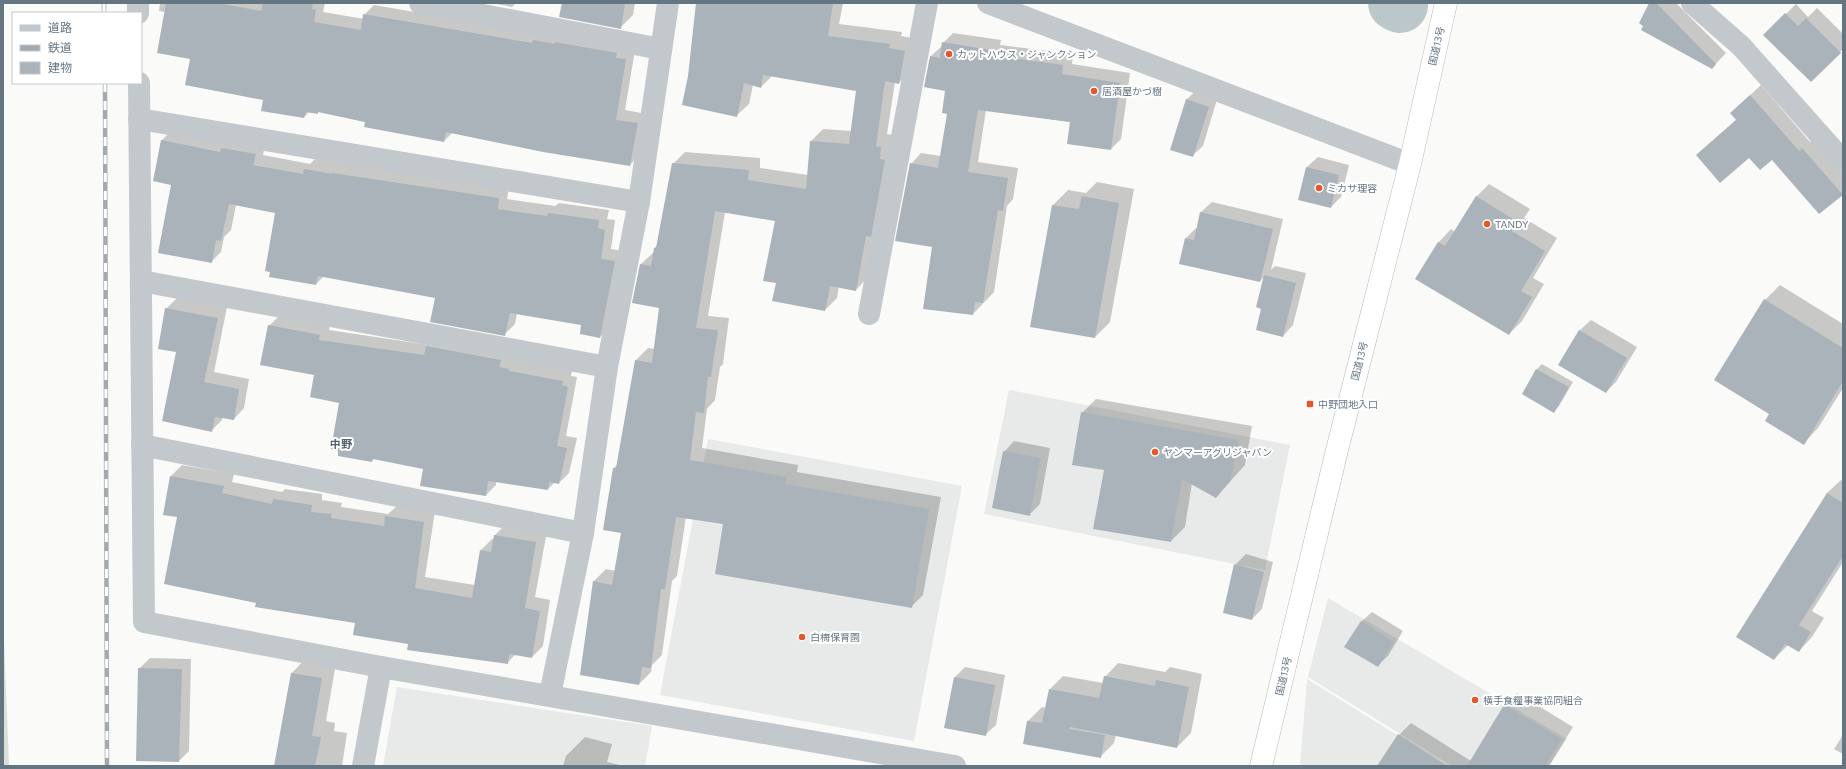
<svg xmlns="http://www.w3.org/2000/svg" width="1846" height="769" viewBox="0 0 1846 769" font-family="Commissioner,'Noto Sans JP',sans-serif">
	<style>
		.built { fill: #e8e9e9 }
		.green { fill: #dadfd7 }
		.shadow { fill: #0003 }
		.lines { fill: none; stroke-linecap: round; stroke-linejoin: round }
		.river { stroke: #bbc7cb; stroke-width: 56 }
		.building { fill: #aab3b9 }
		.trunk-casing { stroke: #b4b9bd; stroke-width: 23 }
		.minor { stroke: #c3c8cc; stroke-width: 22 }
		.trunk { stroke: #fff; stroke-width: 22 }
		.rail-casing { stroke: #a2aab0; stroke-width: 4.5 }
		.rail { stroke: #fff; stroke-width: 3; stroke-dasharray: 9; stroke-linecap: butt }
		.poi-dot { fill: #e4572e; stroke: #fff; stroke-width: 1.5 }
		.labels { text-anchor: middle; stroke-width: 4; stroke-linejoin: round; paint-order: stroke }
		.street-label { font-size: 10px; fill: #657683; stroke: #fff }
		.poi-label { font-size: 10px; fill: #657683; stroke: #fff; text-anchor: start }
		.neighbourhood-label { font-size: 11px; font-weight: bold; fill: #57646e; stroke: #fff }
	</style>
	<rect width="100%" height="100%" fill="#fafaf8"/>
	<g class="built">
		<path d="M1009,390l281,55 -25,125 -281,-56z"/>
		<path d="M708,439l254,47 -48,255 -254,-46z"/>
		<path d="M1328,598l239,141 -18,27h-97l-144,-89z"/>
		<path d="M1307,679l140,87h-147z"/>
		<path d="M397,687l255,39 -7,40h-262z"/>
	</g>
	<path class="green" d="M3,615l6,151h-6z"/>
	<g class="shadow">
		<path d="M160,3h165l-2,9 41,7v-4l10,-10 261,45 -10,60 22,4 -8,41 -9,10 -177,-33 -9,9 -125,-30 -2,2 -8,-1 -5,5 -40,-18 -72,-41 -27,-46 -6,-1z"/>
		<path d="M492,3h24l-4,4z"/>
		<path d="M563,3h72l-2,12 -13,13z"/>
		<path d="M701,3h142l-4,21 63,8 -1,4 16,3 -6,31 -12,13 -4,-1 -8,52 6,1 -25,142 -12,13 -17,-4 -2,12 -12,12 -48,-28 -1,-62 -51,-8 -17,104 21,2 -6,46 -3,3 -5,33 -8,9 -5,39 96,17 -1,7 144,25 -18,98 -12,12 -186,-84 -39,-6 -9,59 -5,5 -10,74 -10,10 -1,7 -12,12 -45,-103 12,-12 10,2 6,-39 -8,-64 4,-4 18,-104 12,-12 7,1 5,-42 -19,-43 13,-12v-4l4,-3 15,-81 12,-12 75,6v10l48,7 3,-34 12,-12 29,2 6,-41 -85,-15 -12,12 -8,-2 -4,19 -13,12z"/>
		<path d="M1650,3h26l50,50 -14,15z"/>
		<path d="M1796,4l12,13 9,-9 26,26v15l-32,32 -46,-46z"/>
		<path d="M953,33l48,7 -1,5 73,9 -1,10 58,9 -9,66 -10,10 -40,-27 -85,-12 -8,52 40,6 -5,31 -6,7 -13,86 -21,22 -40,-67 -22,-83 10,-11 20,3 7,-43 -2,-23 -15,-34 11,-10 1,-3z"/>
		<path d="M1761,85l49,57 3,-3 30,34v20l-23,20 -48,-54 -75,-4 40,-36 -6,-6z"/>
		<path d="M1198,89l20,7 -15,50 -11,10 -5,-57z"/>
		<path d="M172,130l93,14 -2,11 47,9 5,-5 194,29 -2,11 48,7 4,-3 50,7 -2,9 8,1 -4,29 13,2 -14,76 -10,10 -18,-12 -65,-12 -2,11 -10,10 -69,-37 -112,-21 -8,8 -39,-72 -41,-7 -5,25 -7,7 -3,15 -10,10 -39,-78 -10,-44z"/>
		<path d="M1318,157l31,8 -8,32 -10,10 -31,-8 7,-32z"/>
		<path d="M1097,182l37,7 -24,133 -15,15 -42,-132 15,-15 18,3z"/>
		<path d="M1489,184l41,25 -6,9 33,20 -24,40 11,6 -22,37 -13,13 -92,-55 22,-37 12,-13 4,3 21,-35z"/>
		<path d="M1212,202l71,17 -12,51 4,-4 31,7 -13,52 -10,11 -20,-28 1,-31 -4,4 -74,-43 10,-10h2l3,-16z"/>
		<path d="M1780,285l63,39v64l-25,40 -14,15 -33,-30 -6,-113z"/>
		<path d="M177,298l50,9 -13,65 35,7 -5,29 -10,11 -12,-2v3l-11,11 -34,-79 -11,-43z"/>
		<path d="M279,316l51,9 -1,5 100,15 143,26 -1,5 6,1 -11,59 11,2 -8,35 -10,10 -4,-1 -7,7 -52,-8v4l-10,10 -62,-27 -49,-10 -4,3 -31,-59 -71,-76z"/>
		<path d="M1591,320l46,27 -21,35 -10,10 -46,-27 20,-35z"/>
		<path d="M1542,364l31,18 -14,24 -5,5 -31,-17 14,-25z"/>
		<path d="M1096,399l156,27 -7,39 -29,32 -24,-14 -7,44 -14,14 -66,-72 -23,-56z"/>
		<path d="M1014,441l36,7 -10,56 -11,11 -25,-63z"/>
		<path d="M182,465l52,9 -2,8 50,10 3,-3 37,5v6l20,3 -1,4 47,7 10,-9 37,6 -10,66 50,8 6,-35 11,-11h2l1,-4 11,-11 41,7 -12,66 15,3 -7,46 -11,11 -16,-3 -9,9 -98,-20 -52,-21 -100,-20 -79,-85 -7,-41z"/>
		<path d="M1841,480l2,1v81l-31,49 12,7 -12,19 -13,14 -11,-6 -14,14 53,-166z"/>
		<path d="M1246,554l27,8 -11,47 -10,10 -17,-54z"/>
		<path d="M1372,612l31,19 -15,25 -11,10 -16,-44z"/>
		<path d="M150,658l41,1 -2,92 -10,10 -40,-92z"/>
		<path d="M306,658l30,5 -10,58 9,2 -1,8 13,2 -5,33h-67l17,-93z"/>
		<path d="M1118,663l47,9 5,-5 32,7 -11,59 -14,14 -61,-12 -2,8 -14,14 -76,-14 4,-22 14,-14 4,1 4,-19 13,-13 40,7 2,-6z"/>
		<path d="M965,667l40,8 -9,50 -11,10 -31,-57z"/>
		<path d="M1517,693l56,34 -24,39h-164l14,-31 12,-12 60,38 34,-56z"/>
		<path d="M1843,735v19l-9,-5z"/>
		<path d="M585,737l27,7 -5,18 17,4h-61l3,-10z"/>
	</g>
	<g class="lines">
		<path class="river" d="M1396,3l4,2"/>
	</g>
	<g class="building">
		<path d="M166,3h51l44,8 2,-8h50l-1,6 4,1 -2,12 47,8 2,-16 169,29 1,-3 22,4v-2l62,11 -1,5 10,1 -10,61 22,3 -8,43 -87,-14 -97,-20 -2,10 -80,-15 1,-5 -47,-10v2l-12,-2 -2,6 -43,-7 2,-11 -78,-15 5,-26 -33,-6z"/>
		<path d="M562,3h63l-4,26 -62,-12z"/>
		<path d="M696,3h137l-5,33 62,8 -1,4 16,3 -6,33 -14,-3 -9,65 5,1 -1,12 5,1 -14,77 -5,-1 -10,55 -26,-5 -5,25 -53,-10 4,-18 -13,-2 12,-60 -60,-10 -19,117 22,2 -7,47h-3l-4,36 -8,-1 -6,48 97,17 -2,7 144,25 -17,99 -197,-34 8,-50 -47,-7 -11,72h-4l-10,79 -9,-1 -3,18 -59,-10 13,-94 19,4 9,-52 -18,-3 10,-62h3l19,-108 17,3 7,-55 -27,-5 8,-39 11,2 3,-18h2l16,-85 77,7 -1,10 58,9 4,-48 39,3 7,-53 -93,-16 -2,13 -17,-5 -7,34 -55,-12 6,-29z"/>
		<path d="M1649,3h7l60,61 -4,5 -71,-39 2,-4 -4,-3z"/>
		<path d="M1785,13l13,13 8,-8 35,35 -30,29 -48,-47z"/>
		<path d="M942,42l49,8 -1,5 73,10 -1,9 58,9 -9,67 -44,-6 3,-22 -92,-12 -10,62 40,6 -5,33 -5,-1 -15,93 -8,-1 -2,13 -50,-6 9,-62 -37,-6 15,-78 28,5 9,-54 -5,-1 3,-22 -21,-4 6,-31 10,2z"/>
		<path d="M1750,95l49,56 3,-3 41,47 -24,19 -47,-54 -12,10 -11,-12 -29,25 -24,-28 40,-35 -6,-7z"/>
		<path d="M1186,99l23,8 -16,50 -23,-7z"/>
		<path d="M161,140l59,12 2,-4 34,6 -3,11 50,9 1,-5 28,5v-1l87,13 80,12 -1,11 49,7 1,-3 51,7 -1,8 7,2 -4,29 14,2 -15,77 -20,-4 1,-9 -71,-12 -5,23 -75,-14 5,-24 -117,-22 -2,9 -47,-8 1,-5 -5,-1 10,-58 -46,-9 -8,37 -5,-1 -4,23 -54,-10 13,-68 -18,-4z"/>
		<path d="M1306,167l33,8 -8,33 -33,-8z"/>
		<path d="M1082,196l37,7 -24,135 -65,-11 22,-122 27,4z"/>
		<path d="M1476,196l42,26 -6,9 33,20 -24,40 11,6 -23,38 -94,-56 23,-37 7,4z"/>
		<path d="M1200,212l73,17 -13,53 -81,-18 6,-26 9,2z"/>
		<path d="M1264,275l32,8 -13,54 -27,-7 5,-21 -5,-2z"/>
		<path d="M1764,299l79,49v33l-39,64 -39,-24 4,-7 -55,-34z"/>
		<path d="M165,308l53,10 -14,64 35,7 -5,31 -19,-3 -3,15 -50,-11 14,-69 -18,-3z"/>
		<path d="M268,325l52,10 -1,5 105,15 2,-9 75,14 -2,7 10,2v2l54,10 -1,4 6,2 -11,59 10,2 -8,36 -10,-2 -1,8 -60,-9 -2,15 -66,-10 3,-17 -50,-10 -1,3 -34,-6v-5l-7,-2 8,-46 -29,-6 4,-22 -54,-10z"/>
		<path d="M1579,330l48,28 -21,35 -48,-28z"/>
		<path d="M1536,369l33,18 -15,26 -32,-19z"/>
		<path d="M1081,412l157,28 -7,40 -15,18 -34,-19 -11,63 -78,-13 11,-59 -32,-5z"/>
		<path d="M1003,451l37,7 -10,58 -38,-8z"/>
		<path d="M170,476l54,10 -2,7 50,11 1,-5 39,6 -1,7 20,2v4l53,8 1,-10 39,6 -9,66 57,10 8,-48 11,2 3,-17 42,7 -11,66 15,3 -8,47 -23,-4 -1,10 -101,-14 1,-6 -55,-9 2,-12 -100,-16 1,-4 -92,-19 13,-67 -14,-2z"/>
		<path d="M1827,493l16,10v53l-44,69 12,7 -12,20 -14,-8 -11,16 -38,-23z"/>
		<path d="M1234,564l30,8 -12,48 -29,-7z"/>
		<path d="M1361,621l33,21 -16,25 -34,-20z"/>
		<path d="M138,668l44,1 -3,93 -43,-1z"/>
		<path d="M291,673l31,5 -10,58 9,1 -6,29h-41z"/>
		<path d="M1104,676l51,10 1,-6 33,7 -12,61 -107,-21 -1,2 36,6 -4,23 -78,-14 4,-23 15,2 7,-34 50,9z"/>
		<path d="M954,677l41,8 -9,51 -42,-8z"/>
		<path d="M1504,705l58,34 -17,27h-78z"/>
		<path d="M1398,734l49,32h-70z"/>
	</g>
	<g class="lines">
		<g class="trunk-casing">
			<path id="trunk" d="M1261,766l76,-316 73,-286 36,-161"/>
		</g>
		<g class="minor">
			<path d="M138,3v10"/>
			<path d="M420,3l241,46"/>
			<path d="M988,3l422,161"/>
			<path d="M1692,3l49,43 102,115"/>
			<path d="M139,83l5,539 237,45 574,99"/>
			<path d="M139,119l500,83"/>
			<path d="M141,281l466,86"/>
			<path d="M869,314l58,-311"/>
			<path d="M142,445l441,88"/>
			<path d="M550,695l33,-162 24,-166 32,-165 29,-199"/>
			<path d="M363,766l18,-99"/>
		</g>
		<use href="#trunk" class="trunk"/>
		<g class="rail-casing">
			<g id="rail">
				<path d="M104,3v10"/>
				<path d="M105,83l2,683"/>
			</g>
		</g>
		<use href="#rail" class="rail"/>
	</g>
	<g class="poi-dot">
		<circle cx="949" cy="54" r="4"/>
		<circle cx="1094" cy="91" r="4"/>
		<circle cx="1319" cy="188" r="4"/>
		<circle cx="1487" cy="224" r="4"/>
		<rect x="1306" y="400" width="8" height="8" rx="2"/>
		<circle cx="1155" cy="452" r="4"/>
		<circle cx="802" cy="637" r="4"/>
		<circle cx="1475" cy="700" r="4"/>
	</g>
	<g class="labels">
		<g class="street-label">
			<text transform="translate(1436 46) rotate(-77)" y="4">国道13号</text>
			<text transform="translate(1359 361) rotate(-76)" y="4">国道13号</text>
			<text transform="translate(1283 676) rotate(-77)" y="4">国道13号</text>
		</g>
		<g class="poi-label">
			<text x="957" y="58">カットハウス・ジャンクション</text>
			<text x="1102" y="95">居酒屋かづ樹</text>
			<text x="1327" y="192">ミカサ理容</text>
			<text x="1495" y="228">TANDY</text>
			<text x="1318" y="408">中野団地入口</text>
			<text x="1163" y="456">ヤンマーアグリジャパン</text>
			<text x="810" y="641">白梅保育園</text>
			<text x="1483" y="704">横手食糧事業協同組合</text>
		</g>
		<g class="neighbourhood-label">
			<text x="341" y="448">中野</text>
		</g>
	</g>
	<rect width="1846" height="769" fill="none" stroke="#657683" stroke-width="8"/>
	<rect x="12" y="12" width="130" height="72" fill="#ffffff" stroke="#c1c8cd"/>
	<rect x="20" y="25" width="20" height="6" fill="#c3c8cc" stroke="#c1c8cd"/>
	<text x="48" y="32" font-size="12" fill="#657683">道路</text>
	<rect x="20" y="45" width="20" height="6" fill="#a2aab0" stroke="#c1c8cd"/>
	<text x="48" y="52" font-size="12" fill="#657683">鉄道</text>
	<rect x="20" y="62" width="20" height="12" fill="#aab3b9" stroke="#c1c8cd"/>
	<text x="48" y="72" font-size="12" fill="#657683">建物</text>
</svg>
